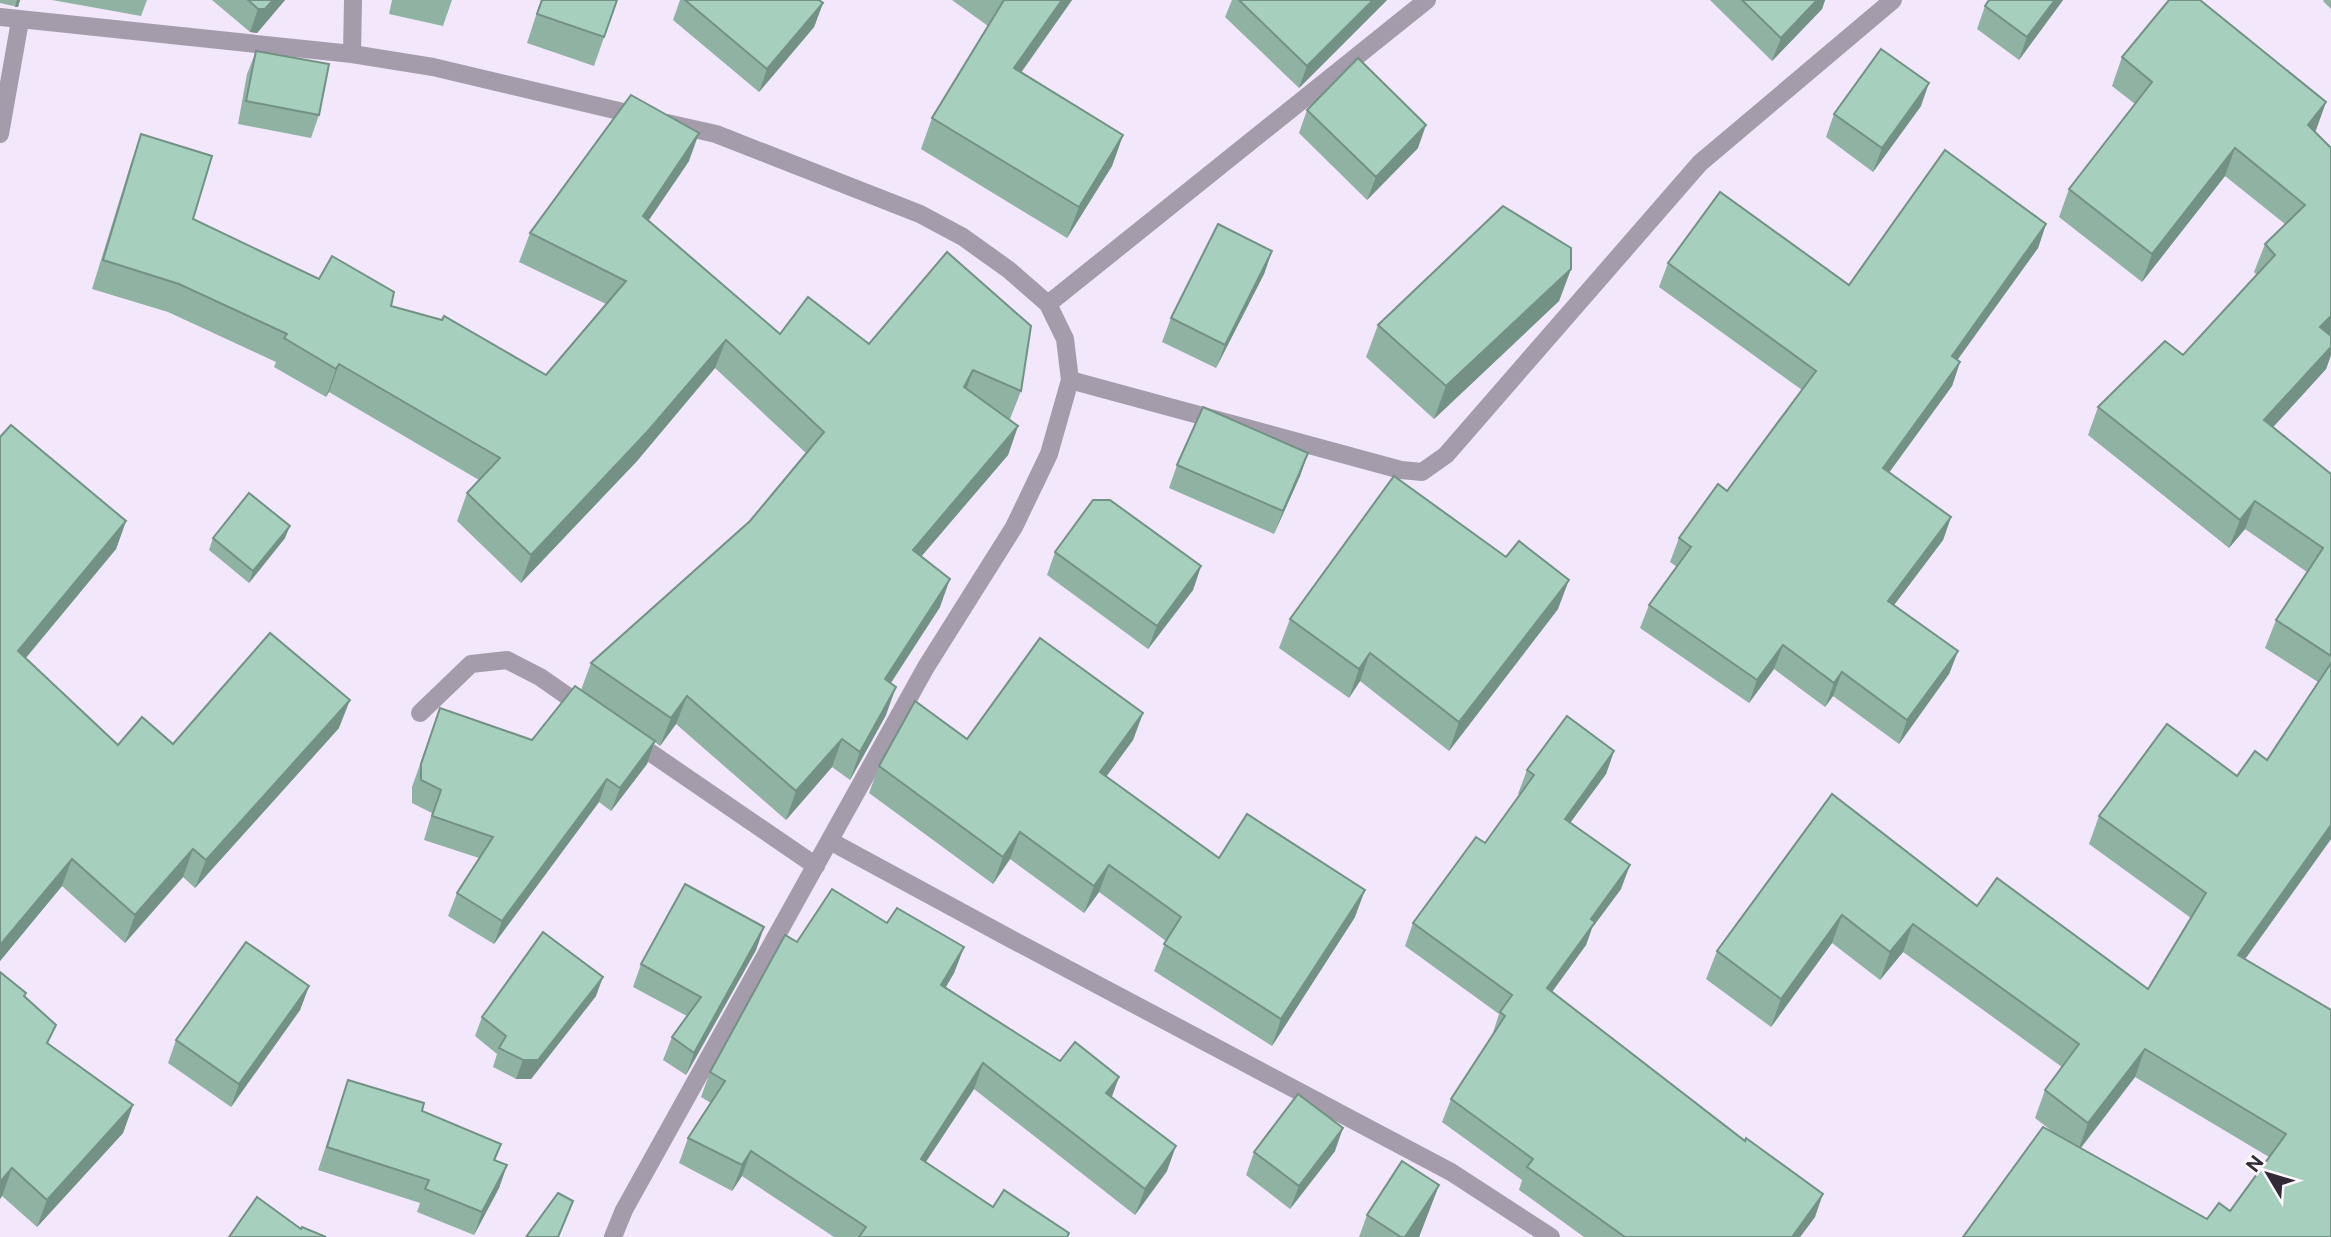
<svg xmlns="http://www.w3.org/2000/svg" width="2331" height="1237" viewBox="0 0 2331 1237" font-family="'Public Sans',sans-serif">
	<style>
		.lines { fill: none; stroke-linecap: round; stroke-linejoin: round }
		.minor { stroke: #a49caa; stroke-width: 18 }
		.wall { fill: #8fb2a3; fill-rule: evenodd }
		.shaded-wall { fill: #749185 }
		.building { fill: #a6cfbe; stroke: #749185; stroke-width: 2 }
	</style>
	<rect width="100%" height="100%" fill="#f3e7fb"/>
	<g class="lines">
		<g class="minor">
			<path d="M0,17l352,37 81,13 207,49"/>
			<path d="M352,54l1,-54"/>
			<path d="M0,134l20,-113"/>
			<path d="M1048,304l379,-304"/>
			<path d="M1070,380l331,90 21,2 24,-17 254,-292 193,-163"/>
			<path d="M420,713l51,-49 36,-4 33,17 46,32"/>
			<path d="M632,740l184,126"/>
			<path d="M830,841l181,98 440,233 100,65"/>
			<path d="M613,1237l11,-27 302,-543 88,-140 35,-73 21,-74 -5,-41 -17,-35 -39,-34 -46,-33 -43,-23 -204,-80 -49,-11"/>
		</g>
	</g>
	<g class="wall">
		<path d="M0,0h20l-2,7 -18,-4z"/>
		<path d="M52,0h95l-6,16z"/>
		<path d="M212,0h73l-28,33 -7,-1z"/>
		<path d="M392,0h60l-9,26 -54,-12z"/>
		<path d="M541,0h76l-23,66 -67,-23z"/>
		<path d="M680,0h139l4,3 -9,24 -55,65 -86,-72z"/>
		<path d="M952,0h120l-51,73 102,62 -11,31 -45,72 -146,-89 11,-31 56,-92z"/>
		<path d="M1232,0h155l-88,88 -74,-71z"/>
		<path d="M1710,0h115l-3,9 -50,52z"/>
		<path d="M2063,0l-44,60 -42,-31 8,-23z"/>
		<path d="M2324,0h7v9l-8,-8z"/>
		<path d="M256,51l63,64 -8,23 -73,-14 9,-50z"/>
		<path d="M2122,57l204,45 -11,30 15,203 1,1v19l-5,14 -53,58 58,47v365l-86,120 86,278h-368l90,-105 -18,-14 10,-28 17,-23 -159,-115 -23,28 -48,-37 -61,84 -65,-48 11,-28 115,-157 145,112 171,83 43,-71 -102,-74 10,-28 138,-40 30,-16 51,-78 -53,-34 11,-28 31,-48 -62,-43 -16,19 -141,-113 10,-28 85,-52 74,-80 -3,-3 11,-28 20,-20 -60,-48 -83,106 -83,-65 10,-28 66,-85 -23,-18zM2135,1077l134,80 -39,54 -23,8 -126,-71z"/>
		<path d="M1921,106l-48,66 -47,-35 8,-23z"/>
		<path d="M1307,110l111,38 -51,52 -68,-67z"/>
		<path d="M141,134l52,85 126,60 72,27 155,69 60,-71 -87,-42 11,-29 159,-72 -41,60 132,113 89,10 78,-92 74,139 -11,28 -5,-2 13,9 -10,29 -87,101 19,51 -49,76 -5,32 -36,65 -18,-13 -46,53 -110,-96 -16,22 -5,-4 -8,22 -36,47 -12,-9 -105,142 -46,-28 9,-23 22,-35 -55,-18 8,-27 -20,-10v-16l28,-79 92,32 49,-50 10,-27 159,-142 56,-68 -91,-85 -78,93 -116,122 -64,-62 10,-28 12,-13 -150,-88 -3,5 -52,-30 2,-5 -108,-50 -76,-23 39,-126z"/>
		<path d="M2046,224l-8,24 -81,112 3,2 -8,24 -63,86 62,45 -8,23 -49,65 64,46 -9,23 -50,70 -66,-48 -8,11 -51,-38 -25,34 -109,-75 9,-23 28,-38 -7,-5 9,-24 48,-47 75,-101 -143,-103 9,-24 181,22z"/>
		<path d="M1272,251l-8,23 -48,94 -54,-26 9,-24z"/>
		<path d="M1571,269l-12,32 -125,118 -68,-62 12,-32z"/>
		<path d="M0,437l126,84 -10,28 -90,109 92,87 55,-1 166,-16 -144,160 -12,-11 -58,66 -63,-57 -62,75z"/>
		<path d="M1308,453l-8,23 -26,58 -105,-46 8,-23z"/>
		<path d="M213,538h72l-36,45 -40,-33z"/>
		<path d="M1055,552l146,14 -8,24 -45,59 -101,-74z"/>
		<path d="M1506,557l52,52 -109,142 -89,-70 -11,17 -70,-50 11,-29z"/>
		<path d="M1143,713l-10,27 -27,36 113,82 136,59 -83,129 -118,-75 12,-30 -67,-49 -15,21 -74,-54 -17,25 -124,-91 10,-27 88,-27z"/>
		<path d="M1614,751l-8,23 -36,49 51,66 -29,39 -6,17 -34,47 263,225 -15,20h-216l-65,-47 3,-10 -80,-58 9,-23 41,-63 7,-22 -94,-68 8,-23 72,-80 35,-48 -2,-1 9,-24z"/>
		<path d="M764,927l-8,23 -70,125 -23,-15 9,-23 15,-21 -54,-29 8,-23z"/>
		<path d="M797,942l167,5 -10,26 -8,14 114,74 59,16 -8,20 56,74 -32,44 -161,-126 -48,73 67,45 75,30h-234l-92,-61 -10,15 -53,-28 9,-25 23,-35 -10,-6 9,-25z"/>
		<path d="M0,972l26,21 -1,3 24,48 84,61 -10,28 -86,94 -35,-31 -2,3z"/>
		<path d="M309,986l-9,24 -69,97 -63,-44 8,-23z"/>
		<path d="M596,996l-65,83h-15l-23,-12 4,-13 -22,-18 7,-19z"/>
		<path d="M348,1080l153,64 -6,16 12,5 -8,23 -25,47 -57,-23 3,-9 -102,-33z"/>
		<path d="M1335,1151l-45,58 -44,-34 8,-23z"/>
		<path d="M1439,1185l-20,52h-60l8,-22z"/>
	</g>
	<g class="shaded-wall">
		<path d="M17,0h3l-2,7h-3z"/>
		<path d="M273,0h12l-28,33 -7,-1 8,-23z"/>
		<path d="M1062,0h10l-70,99 12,-31z"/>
		<path d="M1373,0h14l-88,88 8,-22z"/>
		<path d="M1817,0h8l-3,9 -50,52 9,-23z"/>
		<path d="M2055,0h8l-44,60 8,-23z"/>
		<path d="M823,3l-9,24 -55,65 8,-23z"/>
		<path d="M1929,83l-8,23 -48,66 9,-24z"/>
		<path d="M2326,102l-10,28 -18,23 10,-28z"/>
		<path d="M1426,125l-8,23 -51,52 9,-23z"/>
		<path d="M699,133l-10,28 -57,84 11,-29z"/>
		<path d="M1123,135l-11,31 -45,72 12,-31z"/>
		<path d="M2235,148l-10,28 -83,106 10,-28z"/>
		<path d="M2046,224l-8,24 -95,132 9,-24z"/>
		<path d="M1272,251l-8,23 -48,94 9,-23z"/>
		<path d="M1571,269l-12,32 -125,118 12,-33z"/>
		<path d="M2331,316v18l-21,21 10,-28z"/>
		<path d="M726,340l-11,28 -78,93 -116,122 10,-28z"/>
		<path d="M2331,347v8l-5,14 -72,79 10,-28z"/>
		<path d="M1960,362l-8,24 -77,106 8,-24z"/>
		<path d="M339,364l-10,28 -3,5 10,-28z"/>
		<path d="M973,370l-10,29 1,-12z"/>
		<path d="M1018,426l-10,29 -105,123 10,-28z"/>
		<path d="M1308,453l-8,23 -26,58 9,-23z"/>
		<path d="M2255,501l-10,28 -16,19 11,-28z"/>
		<path d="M1951,517l-8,23 -64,85 9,-24z"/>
		<path d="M126,521l-10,28 -108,130 10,-28z"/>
		<path d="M290,526l-5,12 -36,45 4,-12z"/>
		<path d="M1201,566l-8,24 -45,59 9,-23z"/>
		<path d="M950,579l-10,28 -65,100 10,-28z"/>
		<path d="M1569,580l-11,29 -109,142 10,-29z"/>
		<path d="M1783,645l-9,24 -25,34 8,-23z"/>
		<path d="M1958,651l-9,23 -50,70 8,-24z"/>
		<path d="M1370,653l-10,28 -11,17 10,-29z"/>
		<path d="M1842,672l-9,24 -8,11 9,-24z"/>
		<path d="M896,687l-10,28 -36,65 10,-28z"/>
		<path d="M687,696l-11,28 -16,22 11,-28z"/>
		<path d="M350,700l-11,28 -144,160 11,-28z"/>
		<path d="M1143,713l-10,27 -43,59 10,-27z"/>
		<path d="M842,739l-10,28 -46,53 10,-29z"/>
		<path d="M655,741l-8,23 -36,47 9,-23z"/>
		<path d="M1614,751l-8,23 -50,68 9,-23z"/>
		<path d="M607,779l-8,23 -105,142 8,-23z"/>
		<path d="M2331,825v14l-103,144 10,-28z"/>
		<path d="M1020,832l-10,27 -17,25 10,-27z"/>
		<path d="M193,849l-10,28 -58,66 10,-28z"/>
		<path d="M72,859l-10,27 -62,75v-16z"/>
		<path d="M1109,865l-10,27 -15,21 10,-27z"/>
		<path d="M1630,865l-9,24 -29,39 -6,17 -48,66 9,-23 44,-69z"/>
		<path d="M1365,890l-10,27 -83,129 9,-27z"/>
		<path d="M1842,915l-10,28 -61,84 10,-28z"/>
		<path d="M1913,924l-10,28 -23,28 10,-28z"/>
		<path d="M764,927l-8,23 -70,125 8,-22z"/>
		<path d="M964,947l-10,26 -22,37 9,-25z"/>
		<path d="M603,977l-7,19 -65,83h-15l7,-19z"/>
		<path d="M309,986l-9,24 -69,97 8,-23z"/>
		<path d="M2145,1049l-10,28 -57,74 10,-28z"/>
		<path d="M983,1063l-9,26 -63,95 10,-25z"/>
		<path d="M1119,1077l-9,25 -4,-9z"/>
		<path d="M133,1105l-10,28 -86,94 10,-27z"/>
		<path d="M1343,1128l-8,23 -45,58 9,-23z"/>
		<path d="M1176,1146l-9,25 -32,44 10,-26z"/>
		<path d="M751,1151l-9,25 -10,15 10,-26z"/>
		<path d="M507,1165l-8,23 -25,47 8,-23z"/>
		<path d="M12,1168l-10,28 -2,3v-17z"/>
		<path d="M1439,1185l-20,52h-14z"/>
		<path d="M1823,1194l-8,23 -15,20h-8z"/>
	</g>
	<g class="building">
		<path d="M248,0h25l-8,9h-7z"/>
		<path d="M542,0h75l-13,37 -67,-23z"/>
		<path d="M685,0h134l4,3 -56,66z"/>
		<path d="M1004,0h58l-48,68 109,67 -44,72 -147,-89z"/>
		<path d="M1239,0h134l-66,66z"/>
		<path d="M1742,0h75l-36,38z"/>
		<path d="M1989,0h66l-28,37 -42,-31z"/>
		<path d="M2169,0h31l126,102 -18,23 23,23v168l-11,11 11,9v11l-67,73 67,54v182l-55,-36 47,-72 -68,-47 -15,19 -142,-113 67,-66 18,14 92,-100 -10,-11 40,-39 -70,-57 -83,106 -83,-65 83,-107 -30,-25z"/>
		<path d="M1881,49l48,34 -47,65 -48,-34z"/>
		<path d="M256,51l73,13 -10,51 -73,-14z"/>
		<path d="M1358,58l68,67 -50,52 -69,-67z"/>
		<path d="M631,95l68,38 -56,83 137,118 28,-37 61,47 78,-92 84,74 -10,65 -48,-21 -9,17 54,39 -105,124 37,29 -65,100 11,8 -36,65 -18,-13 -46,52 -109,-95 -16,22 -80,-55 159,-142 74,-89 -98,-92 -79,92 -116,123 -64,-62 33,-35 -161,-94 -3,5 -52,-31 3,-4 -108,-50 -76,-24 38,-126 71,22 -19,63 126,60 13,-23 62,36 -3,14 51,14 2,-4 102,59 80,-94 -96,-48z"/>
		<path d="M1945,150l101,74 -94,132 8,6 -77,106 68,49 -63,84 70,50 -51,69 -65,-48 -8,11 -51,-38 -26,35 -108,-75 42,-58 -12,-9 39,-54 9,7 89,-120 -148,-108 52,-71 129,93z"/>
		<path d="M1503,206l68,42v21l-125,117 -68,-61z"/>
		<path d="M1218,224l54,27 -47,94 -54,-27z"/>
		<path d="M1203,407l105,46 -25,58 -106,-46z"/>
		<path d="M11,425l115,96 -108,130 100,94 24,-28 31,27 97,-111 80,67 -144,160 -13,-11 -58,66 -63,-56 -72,86v-508z"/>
		<path d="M1394,476l112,81 13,-16 50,39 -110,142 -89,-69 -11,16 -69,-50z"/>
		<path d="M249,493l41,33 -37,45 -40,-33z"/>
		<path d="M1093,500h17l91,66 -44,60 -102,-74z"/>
		<path d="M1040,638l103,75 -43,59 119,86 28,-44 118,76 -84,129 -117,-75 17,-27 -72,-52 -15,21 -74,-54 -17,25 -124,-91 36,-65 52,38z"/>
		<path d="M2331,663v162l-93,130 93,55v227h-368l80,-110 164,92 12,-16 11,8 56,-77 -141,-85 -57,74 -43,-33 34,-46 -166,-120 -23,28 -48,-37 -61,84 -64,-48 115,-157 145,112 20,-28 151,111 58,-96 -107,-77 68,-92 70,52 18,-25 12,9z"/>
		<path d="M575,686l80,55 -35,47 -13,-9 -105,142 -45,-28 36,-56 -61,-21 9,-26 -20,-10v-16l19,-56 92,32z"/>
		<path d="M1567,716l47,35 -49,68 65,46 -39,54 4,3 -48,66 198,153 1,-3 77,56 -31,43h-167l-98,-70 6,-8 -82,-60 54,-83 -5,-4 12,-17 -99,-72 63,-86 9,6 49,-68 -7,-5z"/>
		<path d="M685,884l79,43 -70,126 -22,-16 29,-40 -60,-33z"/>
		<path d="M832,889l55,34 10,-15 67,39 -23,38 119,76 15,-19 44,35 -13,16 70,53 -31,43 -162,-126 -62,96 72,48 11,-17 65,43 -2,4h-208l7,-10 -115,-76 -9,14 -54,-27 37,-57 -15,-9 75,-137 12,7z"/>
		<path d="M543,932l60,45 -65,83h-15l-24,-12 7,-12 -24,-19z"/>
		<path d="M246,942l63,44 -70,98 -63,-44z"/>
		<path d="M0,972l26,21 -2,3 32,29 -9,18 86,62 -86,95 -35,-32 -12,14z"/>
		<path d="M348,1080l76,23 -2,8 79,33 -7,16 13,5 -25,47 -57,-23 4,-9 -102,-33z"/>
		<path d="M1298,1094l45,34 -44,58 -45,-34z"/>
		<path d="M1402,1161l37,24 -34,52h-4l-34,-22z"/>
		<path d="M558,1193l15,8 -15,36h-32z"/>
		<path d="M257,1197l44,32 1,-2 24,10h-97z"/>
	</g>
	<g transform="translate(2268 1174) rotate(308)" stroke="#fcf8fe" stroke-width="5" paint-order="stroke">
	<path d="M0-5L12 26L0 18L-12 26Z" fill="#322b37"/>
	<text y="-10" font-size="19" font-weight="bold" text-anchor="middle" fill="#322b37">N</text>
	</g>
</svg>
